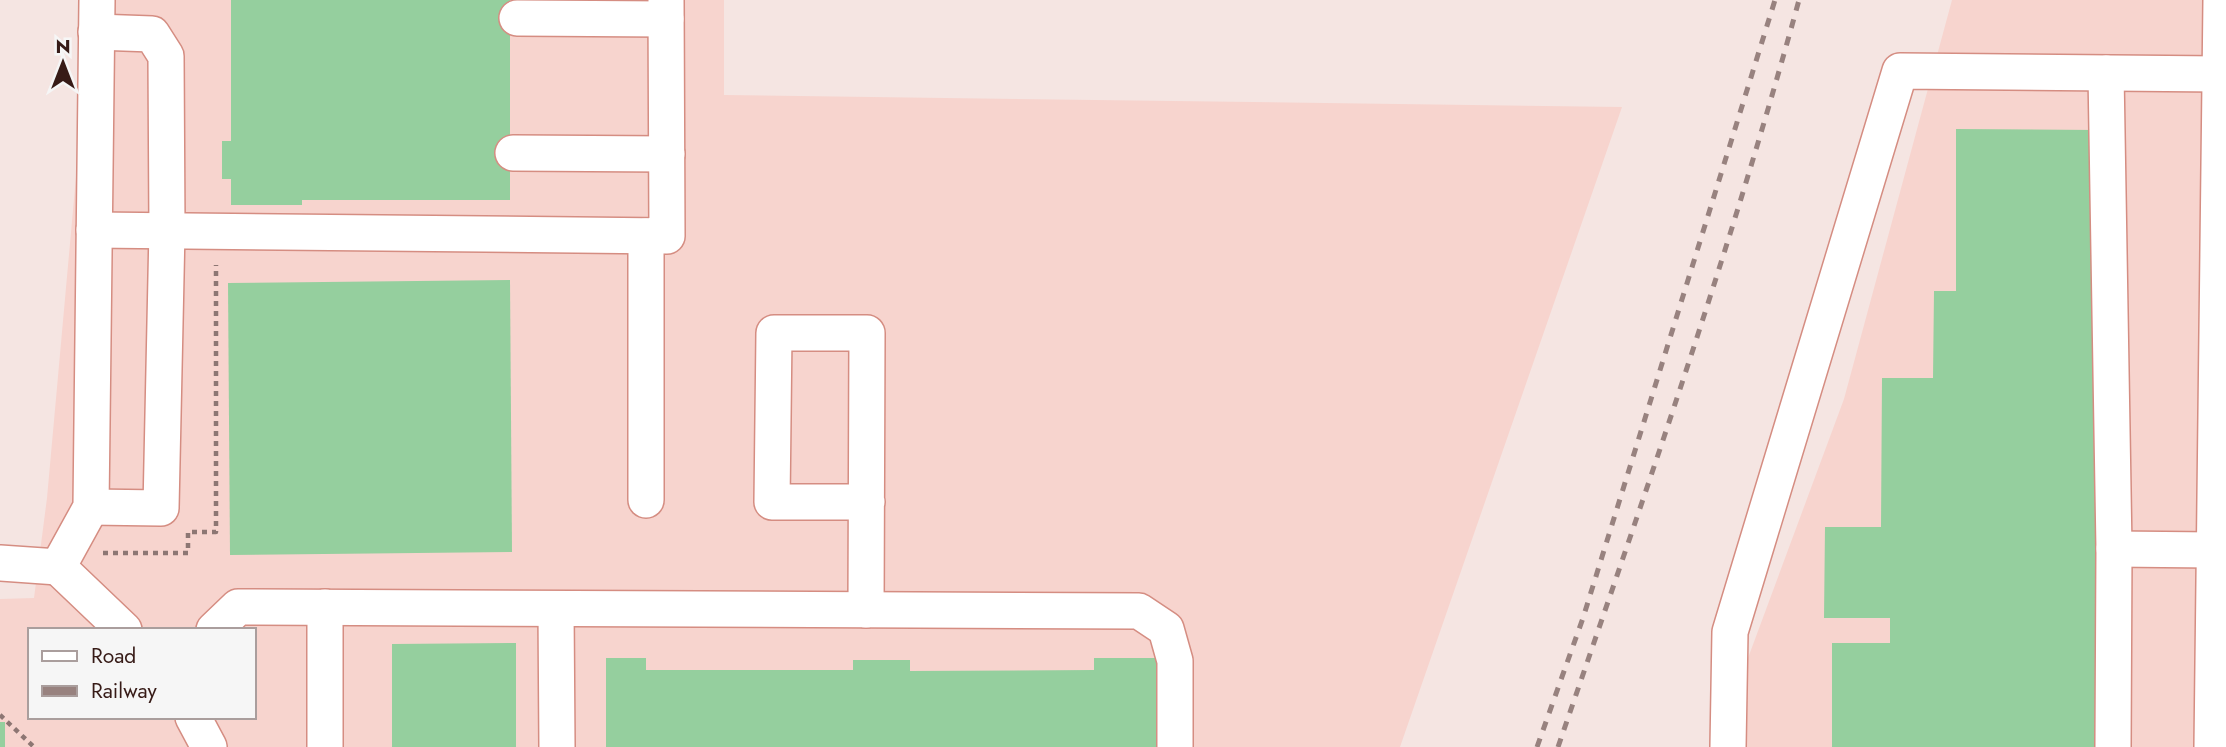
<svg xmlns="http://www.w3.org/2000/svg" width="2226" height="747" viewBox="0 0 2226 747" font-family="Jost,sans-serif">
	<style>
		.built { fill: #f7d4ce; fill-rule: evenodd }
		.building { fill: #95cf9e }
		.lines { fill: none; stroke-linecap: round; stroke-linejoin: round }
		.minor-casing { stroke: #d58d82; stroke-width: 38 }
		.path { stroke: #8d7673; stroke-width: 4.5; stroke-dasharray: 5 5; stroke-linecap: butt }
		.minor { stroke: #fff; stroke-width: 35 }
		.rail { stroke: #98827f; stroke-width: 5; stroke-dasharray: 9 9; stroke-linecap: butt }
	</style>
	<rect width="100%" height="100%" fill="#f5e5e2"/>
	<g class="built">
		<path d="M92,0h632v95l898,12 -222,640h-1400v-148l34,-1 13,-100zM30,630h224v87h-224z"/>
		<path d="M1952,0h274v747h-511l129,-348z"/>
	</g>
	<g class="building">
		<path d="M231,0h279v200h-208v5h-71v-26h-9v-38h9z"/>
		<path d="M1956,129l140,1 -1,617h-263v-104h58v-25h-66l1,-91h56l1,-149h51l1,-87h22z"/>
		<path d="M510,280l2,272 -282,3 -2,-272z"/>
		<path d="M516,643v104h-124v-103z"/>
		<path d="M606,658h40v12h207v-10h57v11l184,-1v-12h62l1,89h-551z"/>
		<rect x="0" y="722" width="5" height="25"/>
	</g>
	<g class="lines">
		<g class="minor-casing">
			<g id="minor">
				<path d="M517,18l149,1"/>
				<path d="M2106,73l8,476 -1,198"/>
				<path d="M513,153l154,1"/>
				<path d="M94,230l573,6 -1,-236"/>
				<path d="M646,236v264"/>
				<path d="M91,507l70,1 6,-278 -1,-174 -14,-22 -56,-2"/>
				<path d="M2114,549l99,1"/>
				<path d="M0,563l58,4"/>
				<path d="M58,567l33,-60 6,-507"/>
				<path d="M58,567l66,63"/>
				<path d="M556,609l1,138"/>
				<path d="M866,610l1,-277h-93l-2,169h95"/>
				<path d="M214,630l24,-23 901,4 27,18 9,32v86"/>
				<path d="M193,717l16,30"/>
				<path d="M325,747v-140"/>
				<path d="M1728,747l2,-115 170,-561 320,3"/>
				<path d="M2212,747l9,-747"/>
			</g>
		</g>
		<g class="path">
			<path d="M103,553h85v-21h28v-267"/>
			<path d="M0,715l34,32"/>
		</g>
		<use href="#minor" class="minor"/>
		<g class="rail">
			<path d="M1537,747l46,-129 192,-618"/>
			<path d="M1558,747c85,-247 172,-495 241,-747"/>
		</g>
	</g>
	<rect x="28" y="628" width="228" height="91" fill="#f6f6f6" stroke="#aa9e9d" stroke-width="2"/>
	<rect x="42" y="651" width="35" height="10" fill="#ffffff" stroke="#aa9e9d" stroke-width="2"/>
	<text x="91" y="663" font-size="21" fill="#371b17">Road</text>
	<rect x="42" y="686" width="35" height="10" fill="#98827f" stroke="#aa9e9d" stroke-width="2"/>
	<text x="91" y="698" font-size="21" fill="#371b17">Railway</text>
	<g transform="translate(63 63)" stroke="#f6f6f6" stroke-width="5" paint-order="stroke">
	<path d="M0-5L12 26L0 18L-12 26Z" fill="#371b17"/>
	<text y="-10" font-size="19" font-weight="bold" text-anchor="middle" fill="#371b17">N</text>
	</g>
</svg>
